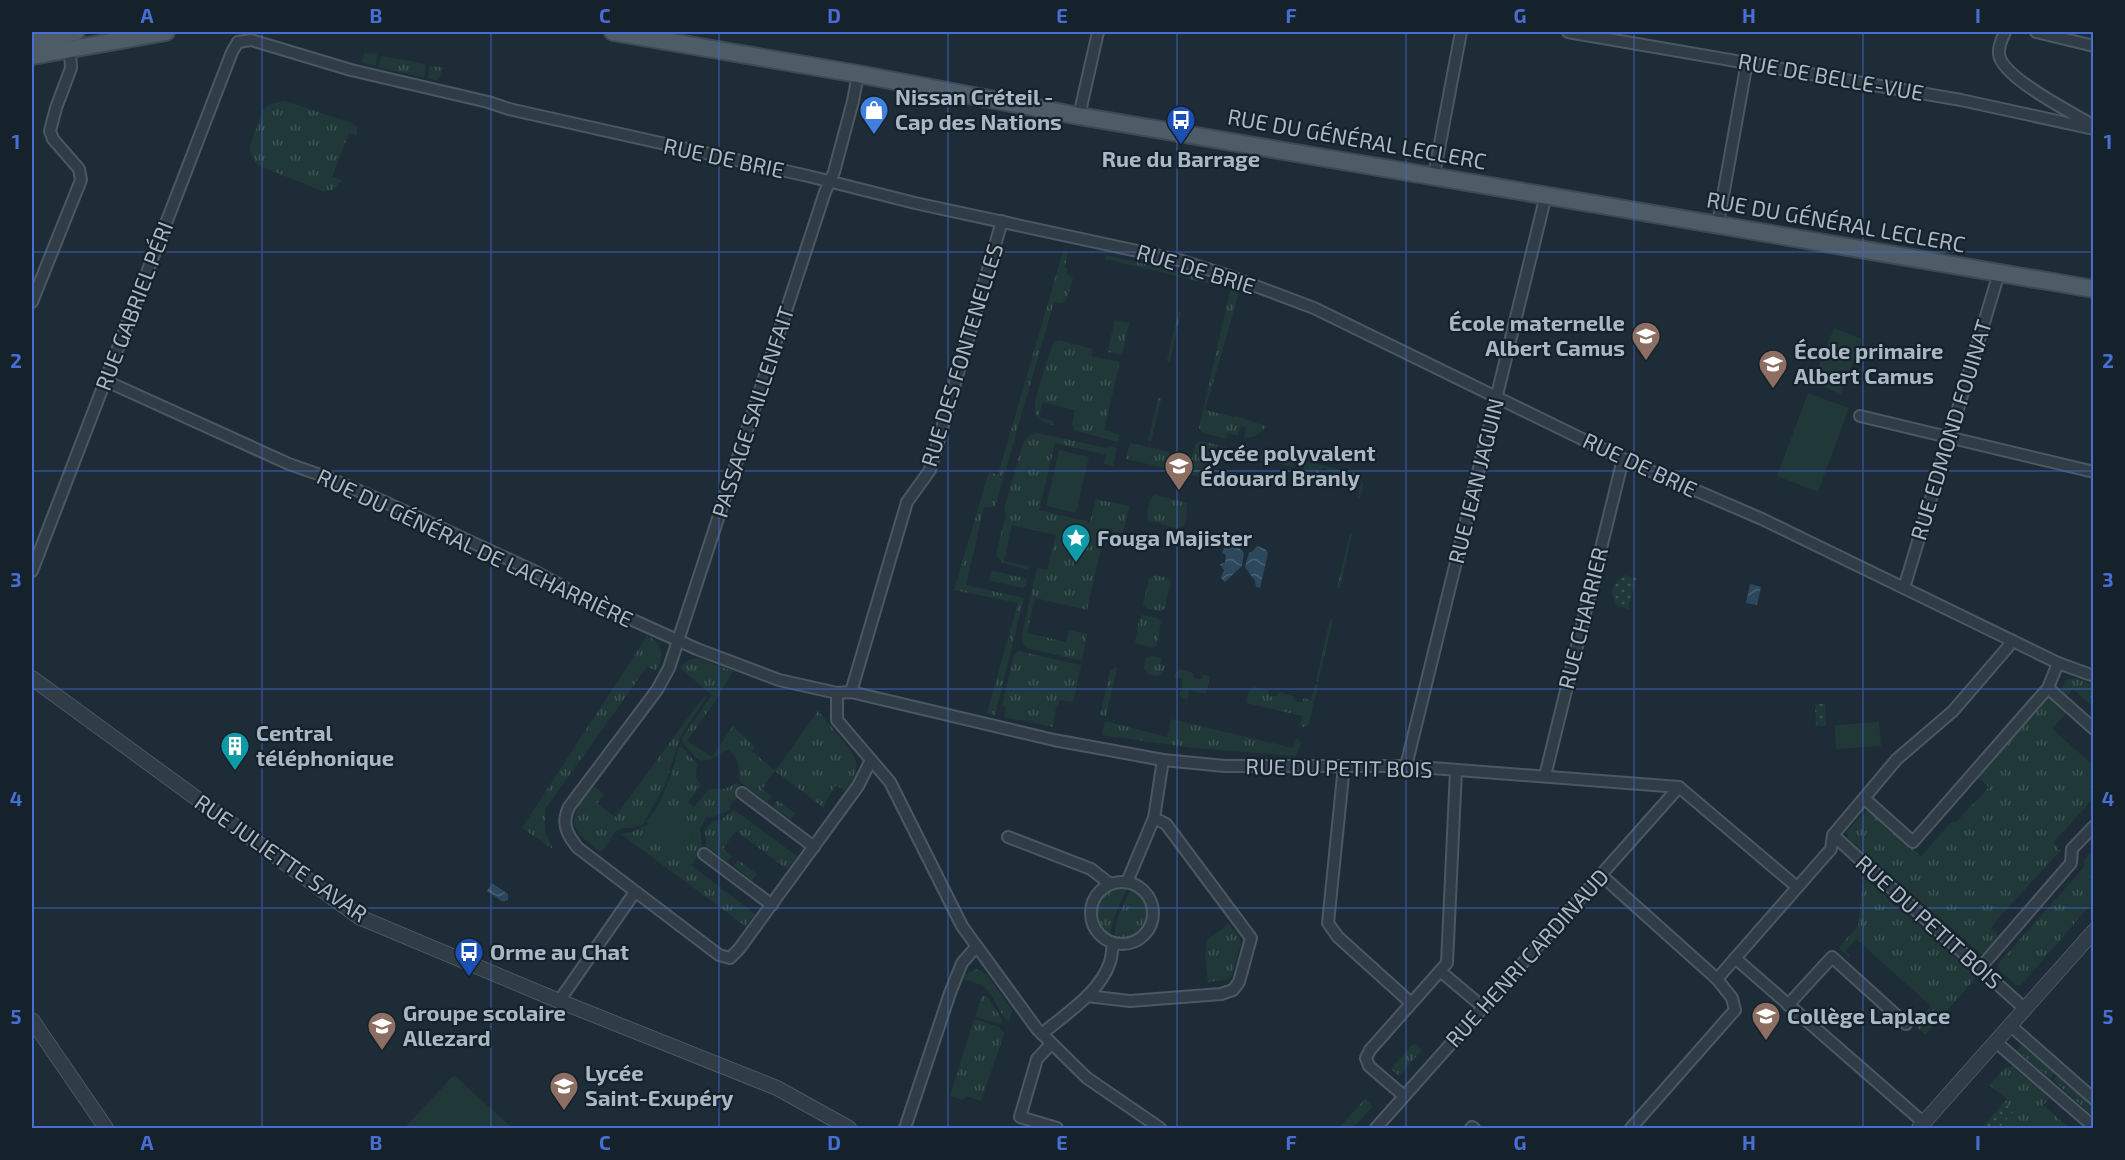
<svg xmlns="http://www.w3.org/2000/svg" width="2125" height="1160" viewBox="0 0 2125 1160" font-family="'Exo 2',sans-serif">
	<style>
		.grass { fill: url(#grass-tufts) }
		.park { fill: url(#park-dots) }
		.pitch { fill: #203938 }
		.water { fill: url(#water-waves) }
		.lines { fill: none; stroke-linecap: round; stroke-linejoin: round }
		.minor-casing { stroke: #4b5862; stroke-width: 14 }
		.tertiary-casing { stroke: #4b5862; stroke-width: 16 }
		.primary-casing { stroke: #3d4953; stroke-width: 20 }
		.minor { stroke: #303d47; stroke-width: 10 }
		.tertiary { stroke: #303d47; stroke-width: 14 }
		.primary { stroke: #4e5c67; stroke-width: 16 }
		.grid { fill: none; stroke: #476ed2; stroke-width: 1.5; stroke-opacity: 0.55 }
		.labels { text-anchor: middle; stroke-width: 4.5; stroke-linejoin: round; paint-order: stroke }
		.street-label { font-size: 22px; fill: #aab8c5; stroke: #16222b }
		.poi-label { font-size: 22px; font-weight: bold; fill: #aab8c5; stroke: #16222b; text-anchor: start }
		.neatline { fill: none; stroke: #476ed2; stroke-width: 2 }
		.grid-label { font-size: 20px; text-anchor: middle; font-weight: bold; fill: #476ed2 }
	</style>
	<defs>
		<pattern id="grass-tufts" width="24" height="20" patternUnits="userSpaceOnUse" patternTransform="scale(1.5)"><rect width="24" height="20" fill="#203938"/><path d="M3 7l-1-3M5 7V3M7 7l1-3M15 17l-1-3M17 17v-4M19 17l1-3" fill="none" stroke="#3e5453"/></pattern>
		<pattern id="park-dots" width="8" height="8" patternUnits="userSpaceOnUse" patternTransform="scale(1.5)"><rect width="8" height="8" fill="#203938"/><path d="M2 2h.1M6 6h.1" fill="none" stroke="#3e5453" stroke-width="1.8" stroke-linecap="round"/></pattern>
		<pattern id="water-waves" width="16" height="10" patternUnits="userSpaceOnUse" patternTransform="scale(1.5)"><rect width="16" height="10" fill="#2d485d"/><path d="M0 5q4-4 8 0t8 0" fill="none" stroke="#496073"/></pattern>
	</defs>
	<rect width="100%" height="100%" fill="#1d2c36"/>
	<g class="grass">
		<path d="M364,53l13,1 -1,12 -14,-3z"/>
		<path d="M381,56l45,8 -2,14 -46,-11z"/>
		<path d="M430,66l13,1 -5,14 -10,-3z"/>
		<path d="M285,101l67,22 5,4v8l-8,-2 -17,44 10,3 -10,10 -10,1 -65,-26 -7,-13v-7l13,-35 7,-6z"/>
		<path d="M1063,251l5,1 -3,15 2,1v6l6,4 -6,21 -5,4 -8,-1 -59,205h-11l-18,78 58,13 -29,117 -8,-2 31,-110 -64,-13 35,-118 9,3z"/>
		<path d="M1106,255l98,23 9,3v4l-25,-6v-3l-2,-1 -1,3 -80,-19z"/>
		<path d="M1231,287l9,2 -35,121 29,7 1,-1 31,10c-5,8 -13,13 -22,11l2,-10 -5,-1 -3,10 -10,-3 -1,6 -24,-6 -4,-5z"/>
		<path d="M1178,312h3l-11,50 -3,-1z"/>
		<path d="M1115,320l14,3 -7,32 -15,-3z"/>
		<path d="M1058,340l35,9 -2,7 29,6 -16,68 16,5 -2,7 -45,-12 1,-4 -2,-1 3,-15 -33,-8 -3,15 14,4v4c-8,-2 -16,-5 -18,-14 -2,-11 13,-52 17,-65z"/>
		<path d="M1158,398l3,1 -10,43 -3,-1z"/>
		<path d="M1037,433l70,15 1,-2 9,2 -4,18 -9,-2 2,-9 -51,-12 -16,67 51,12 6,-23 33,7 -6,28 -18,-4 -18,80 -52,-12 -8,35 39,9 3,-12 18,4 -5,27 -55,-13 -4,-3 -1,-10 15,-67 10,2 9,-35 -44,-10 -8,36 25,5 -1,4 -25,-7 -7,-8 10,-41 -2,-5 19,-66 7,-8z"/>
		<path d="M1201,441l24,6v4l-5,-1 1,-3 -4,-1 -1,4 -6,-1 -7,29 -12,-3 -2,-5 6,-26z"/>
		<path d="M1130,443l39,9 2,4 -1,9 -5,3 -39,-9z"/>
		<path d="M1262,452l34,8 -3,7 -14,-3 -1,-5 -3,-2h-4l-3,5 -8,-2z"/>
		<path d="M1304,461l50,12 9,10 -2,14 -3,1 3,-15 -7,-2 -2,-6h-6l-3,3 -14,-3v-4l-4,-3 -4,1 -3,4 -14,-3z"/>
		<path d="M1155,495l32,8 -1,16 -3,8 -7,1 -28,-8c-2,-7 0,-21 7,-25z"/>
		<path d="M1350,533l2,1 -12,54h-3z"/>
		<path d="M993,571l32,7 2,3 -1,5 -4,2 -31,-7 -2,-2 2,-7z"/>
		<path d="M1154,575l14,3 3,4 -6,26 -4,3 -15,-3 -3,-4 6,-25z"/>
		<path d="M1142,615l16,3 3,4 -4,23 -4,3 -18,-5 4,-23z"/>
		<path d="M1330,619l3,1 -15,62 -2,-1z"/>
		<path d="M647,636c15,6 19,21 9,34l-9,-3 -102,142v22l8,18 -31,-21z"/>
		<path d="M1018,651l63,14 -8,37 -14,-2 -1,7h-2l-3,20 -49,-10 2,-10 -4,-1 12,-51z"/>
		<path d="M1150,656l11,2 -1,6 5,2 -2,5 -5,5 -9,-1 -5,-6 1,-10z"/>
		<path d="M698,658l35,13 -17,29 -29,41 25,16 21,-31 22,21 -3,4 23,20 43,-60c7,7 12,15 18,22 20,23 29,31 9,58l-9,-6 -10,15 -2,8 -49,-37 -13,18 10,7 -5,6 -27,-20c-3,-13 2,-22 -12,-32 -11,3 -16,13 -29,10l-16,-17 -1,-5 30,-43 -32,-27 8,-8z"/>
		<path d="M1114,668h3l-11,48 -6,-1 10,-44z"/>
		<path d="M1179,669l14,4v4l4,2h4l3,-4 6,1 -4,18 -17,-4 -2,10 -5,-2 -2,-4 3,-15 -10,-2z"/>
		<path d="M2073,678l20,6v23l-20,-18 -7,8 -5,-5 4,-12z"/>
		<path d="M1315,684l3,1 -9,39 -5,3 -4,-1 2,-10 -56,-13 3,-12 5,-4 14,3 1,4 3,3 4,-1 3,-4 14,4 1,4 3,2h4l3,-4 7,2z"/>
		<path d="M704,696l3,1 -26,38 -16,50 -22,39 -11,4h-10l-7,4 -11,17 -4,3c-35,-27 -32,-31 -7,-67l11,9 -7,10 18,13z"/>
		<path d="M2047,698h4l16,14 -15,17 41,36v34l-40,44 7,8 -58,63 -11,14 9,9 -15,17h-4l-133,-116 -1,-7 22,-22 52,47 30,-34h5l33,-35 -14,-12 19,-19 5,-2 27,-31 -1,-5z"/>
		<path d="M1171,719l122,29 4,-10 4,5 -5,13 -103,-8 -91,-13 3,-14 62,16z"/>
		<path d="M679,747l4,1 14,16 -1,14 5,7 -13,17 6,5 15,-18h16l11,-6 8,5 -14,18 1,3 -20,9 -4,-1 -7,11c2,21 5,20 -9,37l64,49 -10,12 -124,-92 11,-2 17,-8 33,24 12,-15 -36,-27 13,-31z"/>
		<path d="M777,800l19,14 -5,5 -18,-12z"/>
		<path d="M734,810l63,46 -10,13 -51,-38 -13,18 9,7 -4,6 -22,-16 -1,-15 7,-10 8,-1z"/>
		<path d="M2093,850v52l-72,83h-5l-19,-17v-3l88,-99 -2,-5z"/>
		<path d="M738,860l19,14 -5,6 -18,-14z"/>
		<path d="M1866,879l108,95 1,5 -50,56 -8,-8 6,-6 -3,-3 11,-12 -75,-67 -11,12 5,4 -2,2 -8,-8 -1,-2 19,-21 5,-44z"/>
		<path d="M1116,888h11l-13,29 -4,19c-20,-14 -17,-39 6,-48z"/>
		<path d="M1131,889c30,16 16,54 -17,49l3,-19z"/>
		<path d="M1229,924l11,15 1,6 -10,32 -5,3 -18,2 -3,-26 2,-16z"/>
		<path d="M977,969l9,5 26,36 -3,12c-11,-9 -13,-24 -23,-33 -6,-6 -16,-8 -23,-10l3,-5z"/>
		<path d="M982,996h5l15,23 -1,5 -26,-7z"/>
		<path d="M974,1019l25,8 5,7 -23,67 -15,-5 -2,4 -14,-4z"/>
		<path d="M1414,1043l8,7 -23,26 -8,-7z"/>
		<path d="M2023,1043l32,29 -5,6 -33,-28z"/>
		<path d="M2006,1067h7l37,31 -7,7 26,23h-87l25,-29 -18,-14z"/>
		<path d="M2058,1075l35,31v10l-40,-36z"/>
		<path d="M1365,1099l8,7 -20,22h-14z"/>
	</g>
	<g class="park">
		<path d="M1624,575l12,3 -8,31 -12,-4c-6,-17 -5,-18 8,-30z"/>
		<path d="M1815,704h10l1,22h-10z"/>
		<path d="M2005,1102l9,9 -15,17h-11l-4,-3z"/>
	</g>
	<g class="pitch">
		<path d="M1834,328l28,11 -21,55 -29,-11z"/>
		<path d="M1808,393l41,15 -31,84 -41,-16z"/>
		<path d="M1059,450l30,7 -13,56 -30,-7z"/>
		<path d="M1879,722l2,24 -45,3 -1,-24z"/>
		<path d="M658,806l36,26 -12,17 -36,-27z"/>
		<path d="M454,1075l57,52 -1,1h-106z"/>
	</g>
	<g class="water">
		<path d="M1229,546l10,2 5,5 -2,13 -17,16 -4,-4 3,-8 -4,-6 5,-1 1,-8 -4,-2 2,-5z"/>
		<path d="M1257,546l8,3 3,4 -8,35 -4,-1 -1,-6 -10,-14 4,-15h3z"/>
		<path d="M1750,584l11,3 -4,18 -11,-2z"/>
		<path d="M492,883l16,11v6l-5,2 -16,-11z"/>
	</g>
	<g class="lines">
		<g class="minor-casing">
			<g id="minor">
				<path d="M1568,32l393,68 133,29"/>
				<path d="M2005,32c-3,7 -7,14 -6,22 2,23 73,59 94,71"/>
				<path d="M2036,32l58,14"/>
				<path d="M238,42l13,-2 100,30 137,32 21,7 299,67 107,27 264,57 50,16 85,32 309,151 139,60 296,144 36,13"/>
				<path d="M858,74l-5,27 -19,71 -9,20 -156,476 -12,22 -88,117c-8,16 -2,28 9,41l141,107 11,3 9,-9 119,-163 13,-26"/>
				<path d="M1079,116l19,-84"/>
				<path d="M1434,175l27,-143"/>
				<path d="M1718,224l29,-162"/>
				<path d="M32,302l49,-122 -2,-11 -26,-30 -3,-8 6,-23 15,-40 -1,-19"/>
				<path d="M106,381l183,83 40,14 60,26 143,66 54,29 111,50 82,31 58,13 14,-1 203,48 109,20 62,6h181l273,21 118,100"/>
				<path d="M1860,416l234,56"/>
				<path d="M32,571l200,-519 6,-10"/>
				<path d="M1904,588l95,-315"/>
				<path d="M2048,688l46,41"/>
				<path d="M851,692l56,-190 23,-32 72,-249"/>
				<path d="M837,693v27l53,62 72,144 75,103 50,49 73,50"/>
				<path d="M1344,766l-16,157 10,14 72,65"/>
				<path d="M1406,766l140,-571"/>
				<path d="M1545,776l78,-317"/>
				<path d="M742,793l72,54"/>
				<path d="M1865,799l48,43 135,-154 10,-25"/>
				<path d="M1833,835l192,174"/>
				<path d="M1008,837l83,32 19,15"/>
				<path d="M704,854l68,51"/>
				<path d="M1601,875l116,104 15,19 3,12 -104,118"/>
				<circle cx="1122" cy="913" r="31"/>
				<path d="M1127,882l27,-64 9,-58"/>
				<path d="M1735,958l189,165"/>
				<path d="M1981,967l90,-104 1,-14 22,-23"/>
				<path d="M1440,971l7,-8 9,-193"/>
				<path d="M1717,979l114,-130 2,-14 64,-76 56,-48 55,-64 3,-7"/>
				<path d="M1087,996l43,5 91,-7 12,-4 6,-8 12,-44 -85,-114 -12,-6"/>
				<path d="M559,1001l76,-109"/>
				<path d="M1788,1005l44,-48 74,67"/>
				<path d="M2011,1026l83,73"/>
				<path d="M1042,1034c23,-20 58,-41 68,-72 2,-6 2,-13 3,-19"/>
				<path d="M1996,1042l98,85"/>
				<path d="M1051,1044l-14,15 -17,58 37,11"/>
				<path d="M1404,1096l-35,-30 -3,-8 4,-8 70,-79 43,36"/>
				<path d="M905,1128l45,-135 12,-30 14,-16"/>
				<path d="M1376,1128l303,-341"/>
				<path d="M1471,1128l1,-1 2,1"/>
			</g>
		</g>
		<g class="tertiary-casing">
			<g id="tertiary">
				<path d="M32,678l327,239 200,84 218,87 72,40"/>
				<path d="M32,1020l74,108"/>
				<path d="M1919,1128l175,-197"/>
			</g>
		</g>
		<g class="primary-casing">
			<g id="primary">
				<path d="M613,32l245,42 221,42 1015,173"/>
				<path d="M32,41l44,-9"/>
				<path d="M32,56l134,-24"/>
			</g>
		</g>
		<use href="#minor" class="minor"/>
		<use href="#tertiary" class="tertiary"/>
		<use href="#primary" class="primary"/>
	</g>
	<path class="grid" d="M262,32v1096M491,32v1096M719,32v1096M948,32v1096M1177,32v1096M1406,32v1096M1634,32v1096M1863,32v1096M32,252h2062M32,471h2062M32,689h2062M32,908h2062"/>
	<defs>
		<g id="shop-pin" transform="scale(1.5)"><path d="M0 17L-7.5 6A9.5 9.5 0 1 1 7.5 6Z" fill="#3f7fe0" stroke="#16222b"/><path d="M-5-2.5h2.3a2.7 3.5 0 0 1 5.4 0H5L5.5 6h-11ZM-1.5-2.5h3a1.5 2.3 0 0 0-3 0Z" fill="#fff"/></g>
		<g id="bus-pin" transform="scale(1.5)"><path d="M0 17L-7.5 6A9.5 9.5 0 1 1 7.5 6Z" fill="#1a4fb4" stroke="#16222b"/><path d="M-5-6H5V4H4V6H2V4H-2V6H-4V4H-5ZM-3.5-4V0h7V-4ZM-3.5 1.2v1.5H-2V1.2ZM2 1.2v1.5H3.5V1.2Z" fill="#fff"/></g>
		<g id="school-pin" transform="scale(1.5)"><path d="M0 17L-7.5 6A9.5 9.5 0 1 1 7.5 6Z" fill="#8d6e63" stroke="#16222b"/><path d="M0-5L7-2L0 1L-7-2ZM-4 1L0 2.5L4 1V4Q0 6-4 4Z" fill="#fff"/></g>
		<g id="sight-pin" transform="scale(1.5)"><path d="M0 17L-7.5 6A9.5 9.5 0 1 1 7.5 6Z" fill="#0f9aa8" stroke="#16222b"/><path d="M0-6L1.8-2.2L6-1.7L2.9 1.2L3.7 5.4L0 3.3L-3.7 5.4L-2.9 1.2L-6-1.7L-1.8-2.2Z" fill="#fff"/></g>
		<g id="building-pin" transform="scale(1.5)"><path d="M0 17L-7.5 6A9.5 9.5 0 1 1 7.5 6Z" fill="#0f9aa8" stroke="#16222b"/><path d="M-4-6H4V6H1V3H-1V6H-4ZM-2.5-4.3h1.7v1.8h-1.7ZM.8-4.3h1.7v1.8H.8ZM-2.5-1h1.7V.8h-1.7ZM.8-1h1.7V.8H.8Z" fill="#fff"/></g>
	</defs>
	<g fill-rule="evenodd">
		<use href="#shop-pin" x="874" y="110"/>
		<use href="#bus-pin" x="1181" y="120"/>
		<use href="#school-pin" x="1646" y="336"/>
		<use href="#school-pin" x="1773" y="364"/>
		<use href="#school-pin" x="1179" y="466"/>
		<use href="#sight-pin" x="1076" y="538"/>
		<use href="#building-pin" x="235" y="746"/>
		<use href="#bus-pin" x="469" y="952"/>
		<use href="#school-pin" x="1766" y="1016"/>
		<use href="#school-pin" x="382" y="1026"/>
		<use href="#school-pin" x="564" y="1086"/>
	</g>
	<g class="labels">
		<g class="street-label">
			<text transform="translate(1831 77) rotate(10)" y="8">RUE DE BELLE-VUE</text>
			<text transform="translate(1357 139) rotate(10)" y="8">RUE DU GÉNÉRAL LECLERC</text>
			<text transform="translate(724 158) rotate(12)" y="8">RUE DE BRIE</text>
			<text transform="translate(1836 222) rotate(10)" y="8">RUE DU GÉNÉRAL LECLERC</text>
			<text transform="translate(1196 269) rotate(17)" y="8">RUE DE BRIE</text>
			<text transform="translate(134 306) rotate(-69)" y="8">RUE GABRIEL PÉRI</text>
			<text transform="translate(962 355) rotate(-73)" y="8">RUE DES FONTENELLES</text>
			<text transform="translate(753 412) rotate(-72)" y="8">PASSAGE SAILLENFAIT</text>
			<text transform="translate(1951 430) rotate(-73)" y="8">RUE EDMOND FOUINAT</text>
			<text transform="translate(1640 465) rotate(25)" y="8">RUE DE BRIE</text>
			<text transform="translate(1476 481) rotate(-76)" y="8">RUE JEAN JAGUIN</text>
			<text transform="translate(475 548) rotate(25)" y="8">RUE DU GÉNÉRAL DE LACHARRIÈRE</text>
			<text transform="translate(1583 618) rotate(-76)" y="8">RUE CHARRIER</text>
			<text transform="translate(1339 768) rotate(1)" y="8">RUE DU PETIT BOIS</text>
			<text transform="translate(281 858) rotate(35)" y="8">RUE JULIETTE SAVAR</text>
			<text transform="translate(1929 922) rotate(42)" y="8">RUE DU PETIT BOIS</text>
			<text transform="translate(1527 958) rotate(-48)" y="8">RUE HENRI CARDINAUD</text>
		</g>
		<g class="poi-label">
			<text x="895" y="105">Nissan Créteil -<tspan x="895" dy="25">Cap des Nations</tspan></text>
			<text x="1181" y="167" text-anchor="middle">Rue du Barrage</text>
			<text x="1625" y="331" text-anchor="end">École maternelle<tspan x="1625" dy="25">Albert Camus</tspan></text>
			<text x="1794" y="359">École primaire<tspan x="1794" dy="25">Albert Camus</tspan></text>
			<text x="1200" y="461">Lycée polyvalent<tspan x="1200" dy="25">Édouard Branly</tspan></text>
			<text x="1097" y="546">Fouga Majister</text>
			<text x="256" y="741">Central<tspan x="256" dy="25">téléphonique</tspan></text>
			<text x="490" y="960">Orme au Chat</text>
			<text x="403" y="1021">Groupe scolaire<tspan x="403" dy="25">Allezard</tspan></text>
			<text x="1787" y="1024">Collège Laplace</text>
			<text x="585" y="1081">Lycée<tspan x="585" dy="25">Saint-Exupéry</tspan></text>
		</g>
	</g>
	<rect width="2125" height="1160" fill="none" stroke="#16222b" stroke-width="66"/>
	<rect x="33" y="33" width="2059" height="1094" class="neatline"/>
	<g class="grid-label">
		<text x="147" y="23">A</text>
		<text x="376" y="23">B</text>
		<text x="605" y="23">C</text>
		<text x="834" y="23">D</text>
		<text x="1062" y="23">E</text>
		<text x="1291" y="23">F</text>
		<text x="1520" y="23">G</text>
		<text x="1749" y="23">H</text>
		<text x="1978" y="23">I</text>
		<text x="16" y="149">1</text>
		<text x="2108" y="149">1</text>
		<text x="16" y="368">2</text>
		<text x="2108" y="368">2</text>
		<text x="16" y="587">3</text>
		<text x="2108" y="587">3</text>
		<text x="16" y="806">4</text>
		<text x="2108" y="806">4</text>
		<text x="16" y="1024">5</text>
		<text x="2108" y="1024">5</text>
		<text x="147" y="1150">A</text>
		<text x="376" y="1150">B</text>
		<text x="605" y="1150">C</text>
		<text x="834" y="1150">D</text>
		<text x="1062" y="1150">E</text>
		<text x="1291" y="1150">F</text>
		<text x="1520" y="1150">G</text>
		<text x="1749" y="1150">H</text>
		<text x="1978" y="1150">I</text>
	</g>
</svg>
